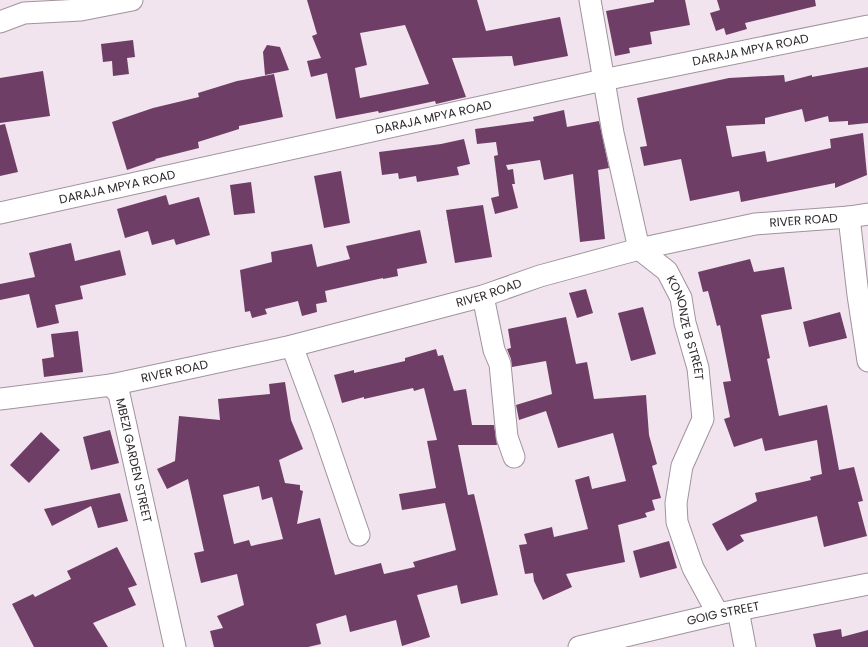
<svg xmlns="http://www.w3.org/2000/svg" width="868" height="647" viewBox="0 0 868 647" font-family="Poppins,sans-serif">
	<style>
		.building { fill: #6f3e66; fill-rule: evenodd }
		.lines { fill: none; stroke-linecap: round; stroke-linejoin: round }
		.street-casing { stroke: #9f939c; stroke-width: 23 }
		.street { stroke: #fff; stroke-width: 21 }
		.labels { text-anchor: middle; stroke-width: 4; stroke-linejoin: round; paint-order: stroke }
		.street-label { font-size: 12px; fill: #2f2a2e; stroke: #f1e4ee }
	</style>
	<rect width="100%" height="100%" fill="#f1e4ee"/>
	<g class="building">
		<path d="M307,0h170l9,31 74,-14 8,39 -54,10 -2,-10 -60,2 14,39 -30,7 -1,-3 -56,12 -1,-2 -42,8 -9,-46 -16,4 -4,-16 14,-3 -9,-22 5,-2zM405,25l24,59 -69,14 -5,-30 12,-3 -7,-32z"/>
		<path d="M654,0h31l5,25 -40,7 2,12 -23,4 1,5 -15,3 -9,-45 48,-9z"/>
		<path d="M717,0h98l1,6 -71,17 2,6 -21,6 -2,-7 -8,3 -6,-18 10,-3z"/>
		<path d="M133,40l2,17 -8,1 2,16 -16,2 -1,-15 -9,1 -2,-18z"/>
		<path d="M267,45l13,2 9,23 -24,5 -2,-23z"/>
		<path d="M868,67v56l-20,2v-4l-19,1 -1,-6 -23,6 -3,-13 -37,9v6l-39,2 6,31 33,-6 2,11 64,-14 -1,-9 33,-6 4,42 -32,13v-5l-94,19 -2,-11 -49,10 -9,-42 -37,7 -4,-19 7,-1 -10,-48 92,-20 55,-3 1,7 27,-7v2z"/>
		<path d="M43,71l7,45 -50,7v-45z"/>
		<path d="M274,74l9,43 -44,9v3l-41,13 1,6 -44,11 1,1 -29,10 -15,-48 41,-14 46,-11 -1,-4 39,-12z"/>
		<path d="M564,110l3,17 32,-6 10,47 -11,2 7,69 -25,3 -7,-68 -29,6 -4,-20 -34,5 2,5 5,-1 2,15h-3l6,24 -23,6 -4,-16 8,-2 -5,-40 4,-1 -2,-13 -19,2 -2,-15 59,-8 -1,-4z"/>
		<path d="M5,124l13,48 -18,4v-51z"/>
		<path d="M464,139l6,25 -13,3 2,8 -42,7 -1,-6 -17,3 -1,-6 -16,2 -3,-23 62,-8z"/>
		<path d="M341,171l9,52 -26,5 -10,-52z"/>
		<path d="M251,182l4,31 -21,2 -4,-30z"/>
		<path d="M166,195l3,10 30,-8 11,38 -34,10 -2,-6 -22,6 -4,-14 -23,7 -8,-29z"/>
		<path d="M483,205l9,52 -37,6 -9,-53z"/>
		<path d="M420,230l7,33 -30,6 1,7 -15,3v-1l-58,13 2,11 -11,2 1,8 -15,4 -4,-15 -33,8 2,5 -15,4 -2,-7 -5,1 -5,-42 32,-8 -1,-10 41,-8 5,23 33,-8 -4,-13z"/>
		<path d="M71,243l4,18 45,-11 6,25 -46,11 3,13 -28,6 4,18 -22,5 -8,-34 -29,6v-16l35,-7 -6,-24z"/>
		<path d="M750,259l4,13 30,-5 8,42 -31,6 9,43 -3,1 12,57 48,-11 12,65 15,-3 9,34 -5,1 9,34 -43,11 -7,-31 -77,19 4,6 -17,10 -15,-27 45,-23 -2,-8 56,-13 -1,-3 12,-3 -5,-34 -52,11 -3,-13 -28,9 -10,-28 6,-2 -7,-35 8,-1 -11,-56 -3,1 -9,-35 -5,1 -5,-20z"/>
		<path d="M586,289l7,24 -16,5 -8,-25z"/>
		<path d="M643,307l13,47 -25,7 -13,-48z"/>
		<path d="M840,312l7,26 -38,9 -6,-25z"/>
		<path d="M566,317l10,47 11,-2 7,37 52,-4 3,40 8,29 -5,2 9,32 -9,2 3,10 -10,3 2,4 -29,8 7,37 -59,12 6,13 -29,13 -9,-19 -1,-8 -8,1 -6,-29 8,-1 -3,-10 28,-7 2,10 34,-8 -13,-49 14,-4 3,13 34,-8 -13,-48 -55,15 -12,-37 -27,9 -3,-15 36,-11 -6,-33 -34,6 -1,-8 -4,-10 4,-1 -3,-19z"/>
		<path d="M78,331l5,41 -39,5 -2,-18 12,-2 -3,-23z"/>
		<path d="M436,349l2,7 5,-1 11,36 12,-2 6,36h22l3,20h-39l10,50 6,-1 24,101 -37,9 -4,-19 -40,10 13,42 -28,9 -6,-26 -46,12 -4,-17 -30,9 5,20 -13,3h-94l-4,-16 13,-3 -6,-12 27,-11 -7,-31 -36,9 -7,-30 10,-2 -16,-72 -21,10 -10,-20 18,-8 4,-45 41,4 -2,-21 52,-5 -1,-10 16,-2 6,38 12,29 -24,11 6,23 15,2v5l3,1 -6,33 23,-6 15,57 46,-12 3,11 31,-7 -2,-5 43,-12 -11,-47 -43,7 -3,-16 37,-6 -9,-47 10,-1 -13,-52 -10,3 -1,-3 -49,11v-2l-22,6 -8,-28 20,-5v3l51,-12v-3zM259,486l3,14 10,-3 11,42 -32,7 -2,-6 -15,4 -11,-49z"/>
		<path d="M110,430l9,33 -28,7 -8,-33z"/>
		<path d="M41,432l19,18 -31,33 -19,-18z"/>
		<path d="M120,493l8,28 -30,7 -7,-22 -39,20 -8,-17z"/>
		<path d="M669,541l8,27 -37,10 -7,-27z"/>
		<path d="M117,547l20,38 -9,3 8,17 -43,18 15,24h-74l-22,-43 21,-10 2,3 36,-18 -4,-8z"/>
		<path d="M841,629l1,8 26,-7v17h-52l-3,-13z"/>
	</g>
	<g class="lines">
		<g class="street-casing">
			<g id="street">
				<path id="s1" d="M590,0l23,133 26,116 28,22 14,27 4,25 13,45 5,51 -21,47 -6,37 1,19 16,46 25,46"/>
				<path d="M0,22l24,-9 57,-3 51,-10"/>
				<path id="s2" d="M0,213l603,-133 265,-54"/>
				<path d="M849,217l9,78 10,66"/>
				<path d="M483,296l11,54 6,14 7,73 7,20"/>
				<path d="M292,346l30,81 37,108"/>
				<path id="s3" d="M111,385l181,-39 191,-50 57,-20 99,-27 116,-25 94,-7 19,-3"/>
				<path id="s4" d="M0,399l111,-14 8,9 56,253"/>
				<path d="M738,610l7,37"/>
				<path id="s5" d="M579,647l139,-33 150,-30"/>
			</g>
		</g>
		<use href="#street" class="street"/>
	</g>
	<g class="labels">
		<g class="street-label">
			<text dy="4" stroke="none"><textPath href="#s2" startOffset="768">DARAJA MPYA ROAD</textPath></text>
			<text dy="4" stroke="none"><textPath href="#s2" startOffset="444">DARAJA MPYA ROAD</textPath></text>
			<text dy="4" stroke="none"><textPath href="#s2" startOffset="120">DARAJA MPYA ROAD</textPath></text>
			<text dy="4" stroke="none"><textPath href="#s3" startOffset="713">RIVER ROAD</textPath></text>
			<text dy="4" stroke="none"><textPath href="#s3" startOffset="389">RIVER ROAD</textPath></text>
			<text dy="4" stroke="none"><textPath href="#s1" startOffset="350">KONONZE B STREET</textPath></text>
			<text dy="4" stroke="none"><textPath href="#s3" startOffset="65">RIVER ROAD</textPath></text>
			<text dy="4" stroke="none"><textPath href="#s4" startOffset="192">MBEZI GARDEN STREET</textPath></text>
			<text dy="4" stroke="none"><textPath href="#s5" startOffset="148">GOIG STREET</textPath></text>
		</g>
	</g>
</svg>
